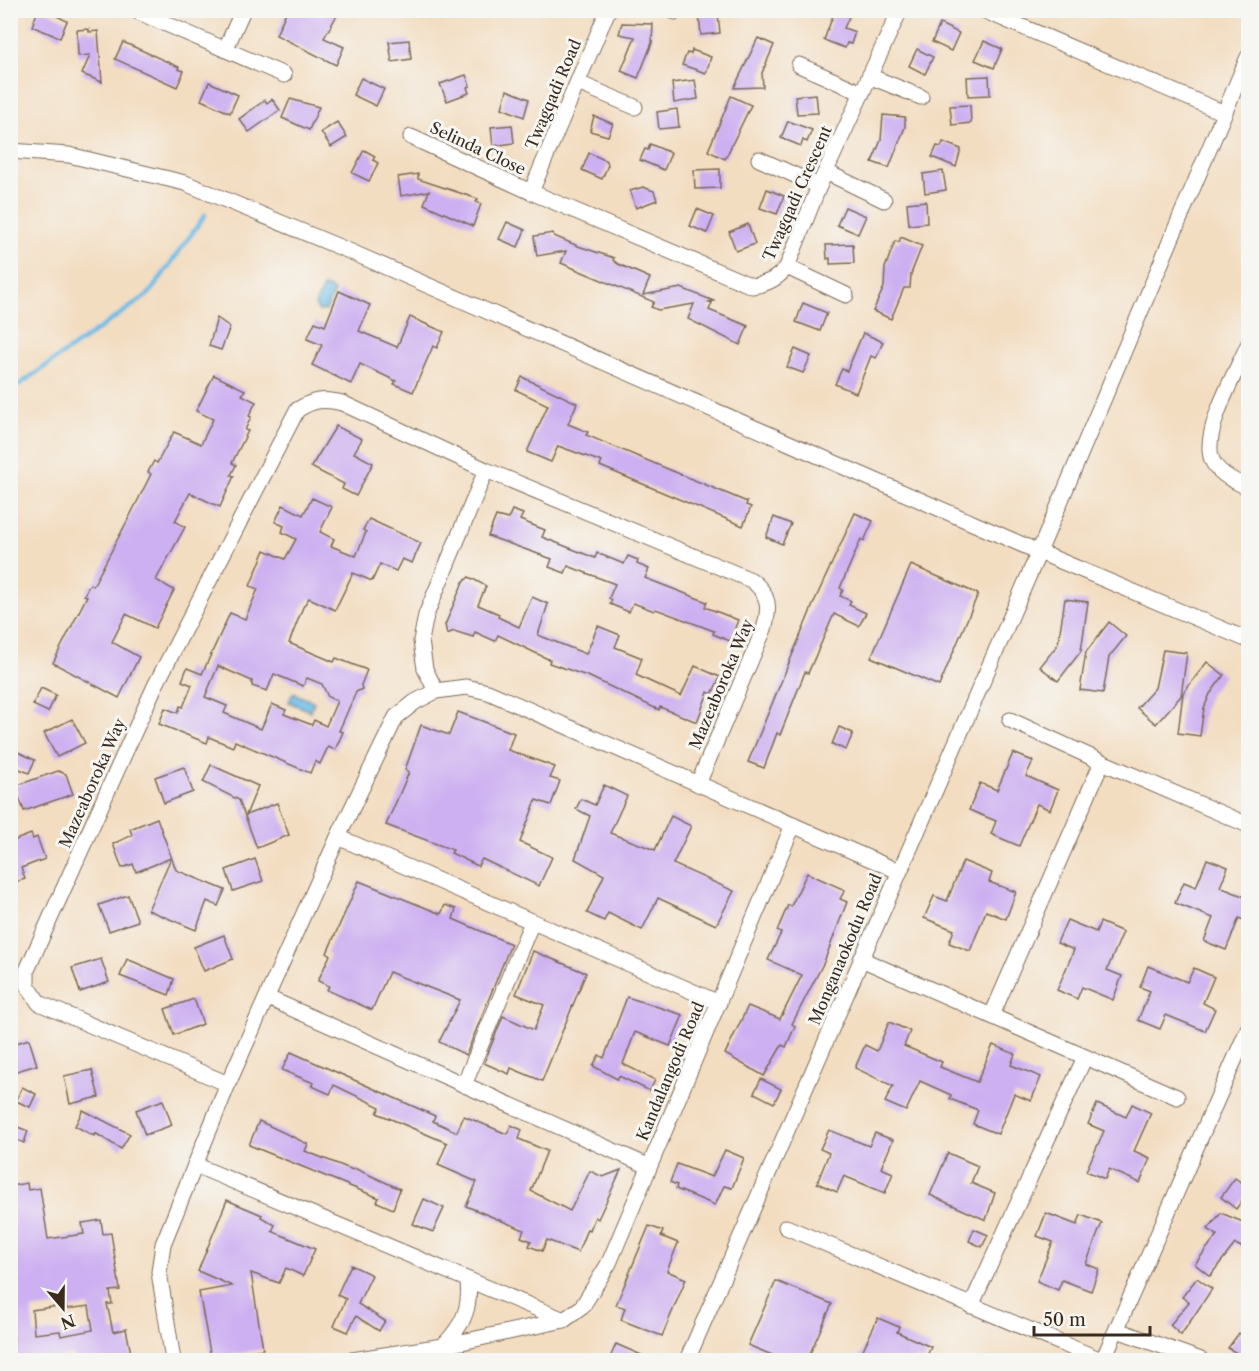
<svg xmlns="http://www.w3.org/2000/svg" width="1259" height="1371" viewBox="0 0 1259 1371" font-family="'Libre Caslon Text',serif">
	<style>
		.water { fill: #6cbbe6; stroke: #547282; stroke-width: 1.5 }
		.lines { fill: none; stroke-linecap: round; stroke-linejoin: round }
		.stream { stroke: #6cbbe6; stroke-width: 4.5 }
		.building { fill: #cdb0f1; fill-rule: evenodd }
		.minor-casing { stroke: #7b6957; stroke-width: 17 }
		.minor { stroke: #fff; stroke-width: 15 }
		.labels { text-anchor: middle; stroke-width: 6; stroke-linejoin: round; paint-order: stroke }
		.street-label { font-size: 16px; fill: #3b2a1e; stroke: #f6f6f2 }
	</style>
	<rect width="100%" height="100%" fill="#f6f6f2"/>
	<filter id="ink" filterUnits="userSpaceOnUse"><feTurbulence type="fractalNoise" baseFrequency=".0167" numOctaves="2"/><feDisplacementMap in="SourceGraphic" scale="12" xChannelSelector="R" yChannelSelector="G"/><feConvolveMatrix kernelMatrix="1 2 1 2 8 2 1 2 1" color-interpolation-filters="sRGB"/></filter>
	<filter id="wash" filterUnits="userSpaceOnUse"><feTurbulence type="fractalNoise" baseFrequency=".008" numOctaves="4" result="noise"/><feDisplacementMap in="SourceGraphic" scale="24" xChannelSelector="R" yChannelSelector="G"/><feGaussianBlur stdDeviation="1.35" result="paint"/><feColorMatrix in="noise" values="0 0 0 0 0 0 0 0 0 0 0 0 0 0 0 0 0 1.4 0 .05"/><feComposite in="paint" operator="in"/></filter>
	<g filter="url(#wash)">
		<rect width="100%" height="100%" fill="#f3ddc1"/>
		<g class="water">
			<path d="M323,287l7,1 4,4 -8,18 -7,1 -4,-6z"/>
			<path d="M293,693l21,9 -4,9 -21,-9z"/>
		</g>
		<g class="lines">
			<path class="stream" d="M10,391l139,-97 56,-79"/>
		</g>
		<g id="blocks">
			<g class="building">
				<path d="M38,10h7l22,11 -7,17 -28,-12z"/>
				<path d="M287,10h53l-16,28 20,9 -8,18 -60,-30z"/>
				<path d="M835,10h17l-8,18 11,4 -4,12 -4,-1 -2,5 -21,-8z"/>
				<path d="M718,14l2,19 -19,2 -2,-19z"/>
				<path d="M622,23l31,1 -1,19 -14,35 -17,-7 14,-34 -16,-3z"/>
				<path d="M940,24l19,9 -8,18 -19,-9z"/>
				<path d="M89,29v3l9,-1 4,51 -20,-8 8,-19 -12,1 -1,-26z"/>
				<path d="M758,38l16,7 -12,28 1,14 -29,1z"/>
				<path d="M409,40l2,19 -19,3 -3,-20z"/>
				<path d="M984,41l18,8 -8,19 -19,-8z"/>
				<path d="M123,42l56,25 -1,2 6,2 -7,16 -62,-28z"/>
				<path d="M917,49l16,8 -8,17 -16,-8z"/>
				<path d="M692,50l19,7 -5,16 -24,-8 5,-12 4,1z"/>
				<path d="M466,75l4,11 -3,1 2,6 -22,8 -7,-17z"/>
				<path d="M989,76l1,19 -22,1 -1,-19z"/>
				<path d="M361,78l23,11 -8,17 -23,-11z"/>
				<path d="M695,80l3,19 -24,4 -2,-20z"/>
				<path d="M209,82l29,13 -8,18 -29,-13z"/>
				<path d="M507,90l22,9 -5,18 -22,-9z"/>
				<path d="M816,94l2,19 -21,1 -2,-18z"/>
				<path d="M731,96l20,9 -26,54 -17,-8z"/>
				<path d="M272,99l8,11 -31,22 -10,-13 26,-19 2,3z"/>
				<path d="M290,99l29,8 -10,23 -27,-12z"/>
				<path d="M970,105l1,18 -19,2 -2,-19z"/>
				<path d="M677,109l2,18 -20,2 -2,-17z"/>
				<path d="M883,115l22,2v10l-16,41 -17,-6 9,-22z"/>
				<path d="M594,116l19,8 -5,12 -18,-5z"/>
				<path d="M788,121l24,9 -5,12 -4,-2 -2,6 -20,-8z"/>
				<path d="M337,122l10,15 -16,10 -10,-15z"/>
				<path d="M512,125l2,18 -21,3 -2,-19z"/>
				<path d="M943,142l18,7 -5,18 -24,-10 5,-11 4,1z"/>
				<path d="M650,144l21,9 -7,17 -24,-10 5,-11 3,1z"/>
				<path d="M364,150l11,6 -2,4 5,3 -9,18 -17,-8z"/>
				<path d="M589,153l18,8 1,4 -6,14 -20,-9z"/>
				<path d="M720,169v19l-25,1 -1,-19z"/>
				<path d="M943,171l3,19 -21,3 -2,-19z"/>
				<path d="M418,174v5l60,20 -2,3 5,2 -8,22 -49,-22 5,-13 -28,5 -3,-19z"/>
				<path d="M643,187l11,4 3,9 -21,8 -6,-17z"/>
				<path d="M767,189l17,7 -7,18 -17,-6z"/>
				<path d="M926,201l1,22 -18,2 -2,-22z"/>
				<path d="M845,207l21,9 -8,18 -21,-9z"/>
				<path d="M697,209l17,7 -7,17 -17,-7z"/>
				<path d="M507,222l18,8 -7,17 -19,-8z"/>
				<path d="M748,224l7,20 -19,7 -7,-19z"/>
				<path d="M553,233l1,3 24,10 36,12 -1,2 5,4 32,14 -7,17 38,-7 33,13 -5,1 3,1 -3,7 39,16 -8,19 -52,-26 6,-15 -36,6 -7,-3 3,-5 -93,-39 5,-12 -29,5 -3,-20z"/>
				<path d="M901,237l21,9 -11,28 -1,14h-6l-13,31 -18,-8 11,-24 1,-19 10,-27 4,1z"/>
				<path d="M853,244l1,19 -24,1v-6l-3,1 -1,-14z"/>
				<path d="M339,291l31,14 -11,26 38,16 13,-30 34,15 -7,16 -4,-2 -20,46 -19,-8 2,-3 -36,-17 -9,20 -39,-19 10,-20 -15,-6 8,-17 10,4z"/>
				<path d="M803,303l24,10 -7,18 -24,-9z"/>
				<path d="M217,318l13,9 -9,23 -12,-4z"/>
				<path d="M863,333l20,9 -7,16 -5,-2 -15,37 -21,-9 7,-15 5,2z"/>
				<path d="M795,349l16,7 -8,17 -16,-6z"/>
				<path d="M214,375l31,15 -3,5 14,7 -7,14 2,1 -6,13 3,1 -16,32 4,2 -5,10 3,1 -14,31 -30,-14 -15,28 10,6 -29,53 18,10 -19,38 -29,-14 -14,28 27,15 -20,41 -66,-35 34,-67 -3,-1 6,-11 3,2 42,-80 16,-32 -3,-2 6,-11 3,2 17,-31 27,12 12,-25 -17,-8z"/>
				<path d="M522,377l55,26 -9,21 20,8 -2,3 161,67 -1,3 5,2 -8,19 -143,-60 2,-4 -44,-16 -7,16 -24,-10 21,-47 -32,-15z"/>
				<path d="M336,426l26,13 -8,14 19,10 -17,33 -14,-7 2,-5 -33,-17z"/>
				<path d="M312,498l20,9 -12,25 14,7 -3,7 25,10 10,-24 -3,-2 6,-11 52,24 -9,20 -10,-4 -6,12 -16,-7 -8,17 -19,-8 -18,37 -26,-12 -6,9 -14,36 45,19 2,-4 31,12 -6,15 1,4 -6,3 -17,39 4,1 -8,18 -7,-3 -8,17 -5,-3 -5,12 -75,-32 -2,6 -24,-10 -2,6 -48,-19 6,-16 13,5 2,-7 3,1 9,-22 -10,-4 5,-13 15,6 28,-61 15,6 13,-30 -8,-3 15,-36 20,9 11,-20 -14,-7 2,-6 -9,-4 8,-17 20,10zM218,666l34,15v5l15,5 7,-17 29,12 4,-8 15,6 6,13 9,4 -11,25 -12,-6 -2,5 -28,-11 2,-4 -14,-6 -11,25 -37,-16 3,-7 -22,-9z"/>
				<path d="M512,510l11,4 -3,6 25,10 -3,7 53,21 2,-5 27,11 4,-8 10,4 -1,4 12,5 -4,9 62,24 -2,5 33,13 -8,21 -17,-7 1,-3 -58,-22 -2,2 -21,-8 -4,9 -19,-8 2,-4 -3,-2 6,-14 -47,-18 -3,7 -16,-6 3,-8 -64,-23 8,-20 12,3z"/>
				<path d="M855,513l18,8 -9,20 -3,-2 -21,49 3,2 -3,6 11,5 -2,4 17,8 -7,13 -25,-12 -26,59 -3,-1 -25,63 -3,-2 -13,35 -16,-6 67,-162z"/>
				<path d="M774,517l17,7 -9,20 -16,-7z"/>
				<path d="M911,565l67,29 -39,92 -68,-29z"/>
				<path d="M469,577l17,9 -8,19 21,9 -1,3 21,10 13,-30 16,7 -10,31 48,19 12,-28 22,9 -5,12 27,11 -6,17 45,21 14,-30 25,11 -8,17 -4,-2 -11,30 -37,-15 -1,3 -69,-33 -41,-14 1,-3 -52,-25 -3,6 -20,-9 -2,5 -19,-6 -7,3 -2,-9 18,-43z"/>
				<path d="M1065,599l23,3 -7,49 -23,30 -18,-14 18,-23z"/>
				<path d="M1109,622l17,14 -17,21 -6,36 -23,-3 6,-38z"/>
				<path d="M1163,650l24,3 -6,43 -25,28 -19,-16 18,-20z"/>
				<path d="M1207,662l17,13 -14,19 -6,14 -4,28 -22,-3 5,-40z"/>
				<path d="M41,688l15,7 -8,17 -15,-7z"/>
				<path d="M458,712l56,21 -6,17 47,17 -5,11 10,3 -9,24 -15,-5 -16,42 32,15 -13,29 -57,-27 -4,7 -27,-13 2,-3 -67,-25 23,-53 -4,-2 16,-45 28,10z"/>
				<path d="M72,719l13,24 -28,14 -13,-24z"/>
				<path d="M839,727l14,6 -7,17 -14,-6z"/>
				<path d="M14,750l21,10 -6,13 -19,-8z"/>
				<path d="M1013,753l20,8 -7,15 32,14 -8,20 -13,-6 -18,42 -28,-12 5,-13 -27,-11 11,-27 17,7z"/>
				<path d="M211,765l47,21 -12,29 31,-12 12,32 -32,13 -18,-48 -36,-18z"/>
				<path d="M184,767l9,25 -29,11 -9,-26z"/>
				<path d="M58,771l8,3 7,20 -49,17 -9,-25z"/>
				<path d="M604,785l23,11 -17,37 45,17 16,-34 20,10 -18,38 61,27 -18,34 -58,-27 -16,32 -34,-17 -4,8 -17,-8 17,-38 -29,-16 15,-43 -14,-7 5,-10 14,6z"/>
				<path d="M157,818l19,52 49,20 -7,16 -11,-5 -11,29 -48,-20 23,-52 -35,14 -3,-8 -11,4 -9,-24 19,-9 -2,-6z"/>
				<path d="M31,834l2,5 4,-2 8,22 -24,9 4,11 -15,5v-42z"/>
				<path d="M255,859l8,22 -30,10 -7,-21z"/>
				<path d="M1207,859l21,8 -8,20 28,11v24l-9,-4 -13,32 -22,-9 9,-23 -38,-15 9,-21 12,5z"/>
				<path d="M963,861l29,12 -3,9 27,10 -10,27 -20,-8 -16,40 -21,-8 5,-13 -30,-12 10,-22 13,5z"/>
				<path d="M807,873l38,17 -5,9 7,3 -23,60 -32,62 3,2 -9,21 -4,-2 -18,31 -39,-22 23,-48 32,13 22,-44 -34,-15 13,-27 -4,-2 11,-26 3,1z"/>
				<path d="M359,881l82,33 4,-9 11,4 -3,10 58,25 -45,111 -27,-13 21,-42 -71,-28 -17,38 -45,-20 2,-4 -11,-5 12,-26 -3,-2z"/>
				<path d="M128,895l10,26 -29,10 -10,-26z"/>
				<path d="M1067,920l29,12 4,-10 23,10 -16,38 15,6 -9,24 -31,-13 -5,12 -20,-9 17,-40 -17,-7z"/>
				<path d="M224,935l9,24 -29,12 -10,-24z"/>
				<path d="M533,951l53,22 -44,108 -31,-13 -2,6 -25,-11 19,-47 31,14 10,-25 -28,-11z"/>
				<path d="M101,959l8,23 -29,10 -8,-24z"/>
				<path d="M127,959l47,20 -5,16 -49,-19z"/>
				<path d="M1148,966l39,16 7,-14 20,9 -11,26 12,6 -10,22 -39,-16 -6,14 -22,-9 12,-29 -10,-4z"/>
				<path d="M627,997l56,18 -13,31 -35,-14 -12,32 32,16 -5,11 -31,-15 -2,3 -24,-13 6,-11 5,3z"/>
				<path d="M194,999l9,25 -29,11 -9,-26z"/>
				<path d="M889,1022l21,9 -6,15 38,16 -2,5 37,15 16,-37 22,9 -4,11 30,12 -10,24 -17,-7 -16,40 -25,-10 5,-14 -28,-11 1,-4 -31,-14 -14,30 -21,-9 8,-16 -38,-18 10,-23 12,6z"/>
				<path d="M29,1039l8,26 -27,8v-28z"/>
				<path d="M291,1052l144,64 -2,5 24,11 7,-16 43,18 4,-9 11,5 -3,9 28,12 -16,40 39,20 20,-40 13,6 18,-7 -23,49 -3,-2 -5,13 -3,-1 -9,23 -31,-12 -5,11 -13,-5 2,-5 -10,-4 3,-7 -58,-24 11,-24 -39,-17 9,-22 -70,-30 3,-6 -46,-22 -4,9 -18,-8 2,-3 -32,-13z"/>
				<path d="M92,1070l7,27 -29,7 -6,-28z"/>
				<path d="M761,1079l20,10 -7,14 -20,-10z"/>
				<path d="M22,1087l14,7 -6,13 -14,-6z"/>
				<path d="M163,1100l9,25 -27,10 -9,-25z"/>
				<path d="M1097,1104l29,13 6,-13 19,9 -17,38 16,7 -10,25 -31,-14 -4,10 -19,-8 18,-40 -16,-7z"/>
				<path d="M83,1110l47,24 -9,15 -26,-16 -1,3 -19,-10z"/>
				<path d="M259,1121l49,23 -3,7 48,19 1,-2 46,21 -7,20 -16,-7 2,-4 -130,-53z"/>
				<path d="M10,1124l18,7 -4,12 -14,-6z"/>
				<path d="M829,1130l40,16 6,-13 18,7 -12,28 12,5 -8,20 -41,-17 -7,16 -20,-9 12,-30 -9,-4z"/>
				<path d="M725,1150l19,8 -12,30 -8,-2 -9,19 -39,-16 1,-4 -7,-3 7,-18 35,13z"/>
				<path d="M948,1153l30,13 -7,17 24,10 -9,27 -56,-25z"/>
				<path d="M1235,1178l13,9v5l-12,17 -15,-12z"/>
				<path d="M27,1183l1,7 12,-2 8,51 36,-5 -2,-11 19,-3 2,14 8,-1 9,57 -10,1 2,13h-5l6,28 13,-3 6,29 -14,2h-44l-1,-5 -25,5h-37l-1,-21h4l-4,-25v-128zM66,1305l1,4 22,-3 4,24 -32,6 -1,-5 -26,3 -2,-24z"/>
				<path d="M424,1199l20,9 -11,24 -20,-8z"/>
				<path d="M227,1200l35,15 -1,2 14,8 -3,6 43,18 -12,27 -17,-8 -7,15 -28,-10 12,76 -52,9 -12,-66 33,-6 -34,-15z"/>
				<path d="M1046,1213l31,12 4,-10 21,8 -16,41 13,5 -8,22 -29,-11 -4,10 -21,-9 16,-39 -16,-6z"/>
				<path d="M1221,1213l27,11v26l-13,-6 -25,32 -15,-12 22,-29 -9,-6z"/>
				<path d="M649,1226l14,5 -2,5 17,7 -11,28 19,8 -24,57 -41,-16 4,-12 -9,-3z"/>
				<path d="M974,1229l14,6 -6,12 -13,-6z"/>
				<path d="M351,1265l21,10 -14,29 27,17 -6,10 -23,-15 -8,16 -14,-6 12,-27 -9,-4z"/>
				<path d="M1197,1278l15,11 -31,46 -11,-10 19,-23 -7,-5z"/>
				<path d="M776,1281l56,23 -25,56h-23l-36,-15z"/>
				<path d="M878,1318l21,9 -2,5 34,15 -6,13h-67z"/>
				<path d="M1239,1333l9,7v20l-20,-12z"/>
				<path d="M616,1344l37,16h-44z"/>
			</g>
		</g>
	</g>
	<g filter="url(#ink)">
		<use href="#blocks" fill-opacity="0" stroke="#7b6957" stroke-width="1.5"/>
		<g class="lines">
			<g class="minor-casing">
				<g id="minor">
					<path d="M134,10l150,65"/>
					<path d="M672,10l3,2"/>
					<path d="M983,10l241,103"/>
					<path d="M226,48l17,-38"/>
					<path d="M799,65l63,28"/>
					<path d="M869,76l52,21"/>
					<path d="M578,83l57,24"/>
					<path d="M411,137l120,55 221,94c15,-2 25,-7 35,-19l32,-81 81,-176"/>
					<path d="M10,151l59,4 116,28 164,68 690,301 209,88"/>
					<path d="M759,159l60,27"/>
					<path d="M826,172l58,28"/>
					<path d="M531,192l77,-182"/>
					<path d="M787,267l59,28"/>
					<path d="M1248,345c-11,26 -47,87 -36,115 6,14 23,22 36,27"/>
					<path d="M436,691l-11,-22 -4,-28 5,-26 60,-145"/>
					<path d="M1010,720l92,42 146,63"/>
					<path d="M338,837l381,166"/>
					<path d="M861,959l316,138"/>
					<path d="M268,998l380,168"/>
					<path d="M992,1015l110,-253"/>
					<path d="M228,1084l-189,-81 -12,-18v-15l127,-282 143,-278c16,-10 26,-12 45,-7l144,67 265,110c19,14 19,28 13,49l-66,155"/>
					<path d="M464,1085l68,-163"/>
					<path d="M195,1165l369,155"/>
					<path d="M786,1227l315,133"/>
					<path d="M971,1306l114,-249"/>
					<path d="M1117,1330l84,30"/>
					<path d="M443,1346c19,-20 28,-36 25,-64"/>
					<path d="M173,1360l-14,-88 4,-28 65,-160 110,-247 58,-120 19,-15 21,-11 30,-4 22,5 410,179"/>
					<path d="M352,1360l91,-14 121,-26 18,-13 27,-44 184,-438"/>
					<path d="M687,1360l352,-808 209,-495"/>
					<path d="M1103,1360l145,-331"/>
				</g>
			</g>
			<use href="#minor" class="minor"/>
		</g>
	</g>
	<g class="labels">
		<g class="street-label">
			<text transform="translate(553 94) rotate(-67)" y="6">Twagqadi Road</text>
			<text transform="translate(478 148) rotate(25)" y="6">Selinda Close</text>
			<text transform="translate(797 193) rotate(-66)" y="6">Twagqadi Crescent</text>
			<text transform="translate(721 684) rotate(-67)" y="6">Mazeaboroka Way</text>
			<text transform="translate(92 783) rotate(-66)" y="6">Mazeaboroka Way</text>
			<text transform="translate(845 949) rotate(-67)" y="6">Monganaokodu Road</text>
			<text transform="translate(670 1071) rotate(-67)" y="6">Kandalangodi Road</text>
		</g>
	</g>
	<rect width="1259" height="1371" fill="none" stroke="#f6f6f2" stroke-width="36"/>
	<g transform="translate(63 1308) rotate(160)" stroke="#f6f6f2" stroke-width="4.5" paint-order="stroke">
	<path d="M0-4.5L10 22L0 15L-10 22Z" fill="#3b2a1e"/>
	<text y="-9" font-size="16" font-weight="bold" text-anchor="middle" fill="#3b2a1e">N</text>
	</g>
	<path d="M1034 1326v9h116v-9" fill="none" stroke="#3b2a1e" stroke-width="3"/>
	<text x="1043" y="1326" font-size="18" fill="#3b2a1e" stroke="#f6f6f2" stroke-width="4.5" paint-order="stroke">50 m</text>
</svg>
